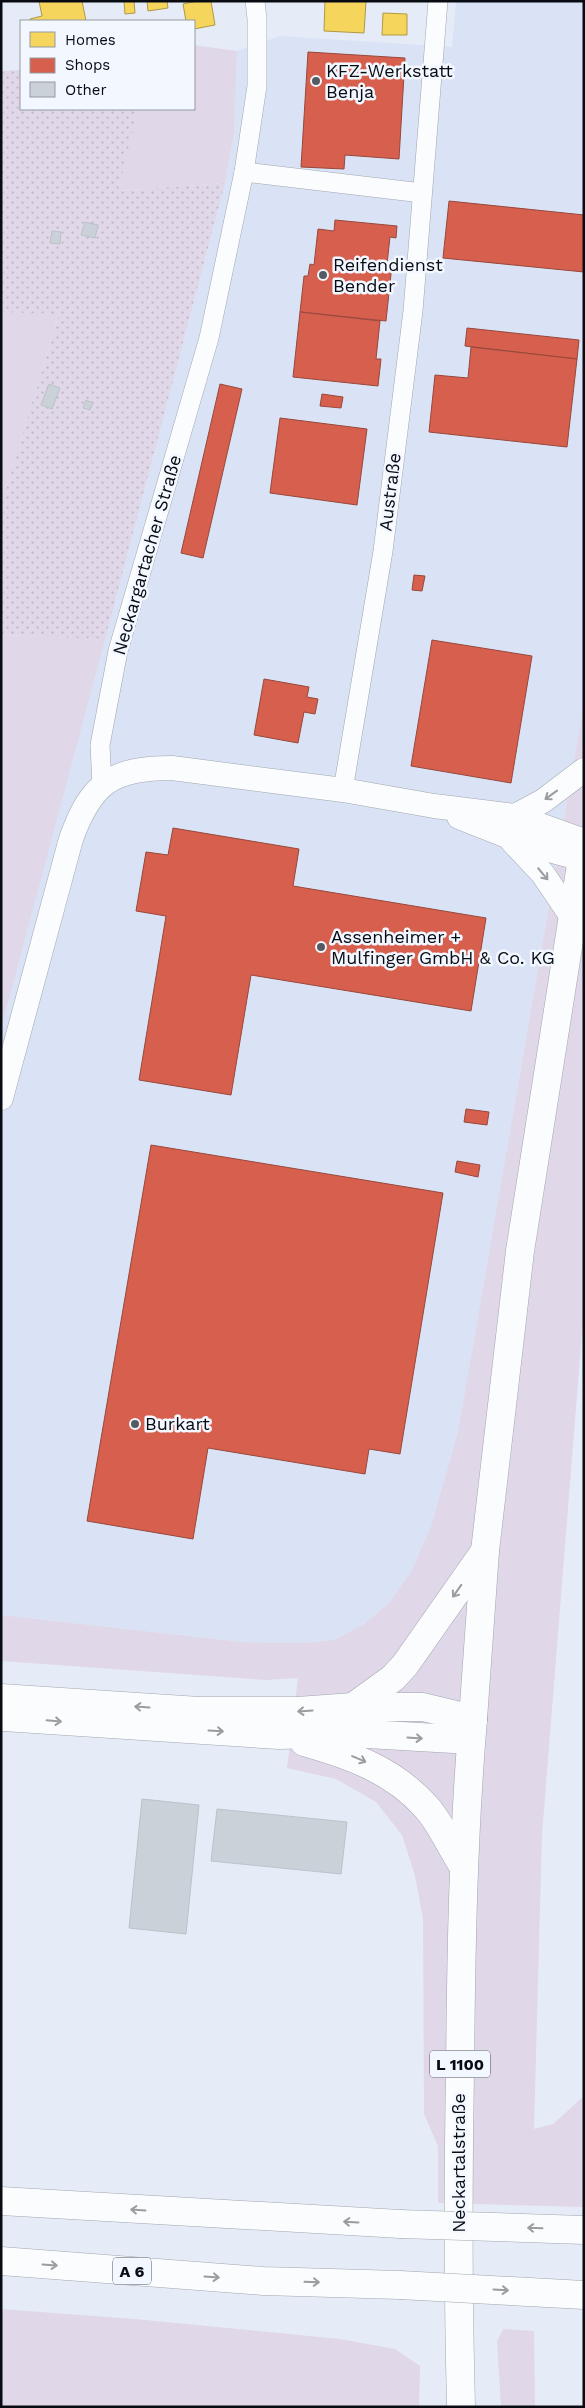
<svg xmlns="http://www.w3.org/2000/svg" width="585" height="2408" viewBox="0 0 585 2408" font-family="'Work Sans',sans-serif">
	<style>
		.built { fill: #d9e3f5 }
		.green { fill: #e0d7e8 }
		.garden { fill: url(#garden-dots) }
		.homes { fill: #f6d55c; stroke: #af9946 }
		.shops { fill: #d6604d; stroke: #98473b }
		.building { fill: #cad1d8; stroke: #bcc2c9 }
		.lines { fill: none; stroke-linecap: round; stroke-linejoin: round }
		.minor-casing { stroke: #a1a6ae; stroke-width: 20 }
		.tertiary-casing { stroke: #a1a6ae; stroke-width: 25 }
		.secondary-casing { stroke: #a1a6ae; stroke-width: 29 }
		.primary-casing { stroke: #a1a6ae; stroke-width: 29 }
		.motorway-casing { stroke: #a1a6ae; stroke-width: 29 }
		.minor { stroke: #fbfcfe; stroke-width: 19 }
		.tertiary { stroke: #fbfcfe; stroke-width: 24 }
		.secondary { stroke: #fbfcfe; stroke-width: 28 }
		.primary { stroke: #fbfcfe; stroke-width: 28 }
		.motorway { stroke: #fbfcfe; stroke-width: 28 }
		.motorway-bridge-casing { stroke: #a1a6ae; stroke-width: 29; stroke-linecap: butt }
		.motorway-bridge { stroke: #fbfcfe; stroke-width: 28 }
		.oneway { stroke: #9a9ca0 }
		.poi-dot { fill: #565a62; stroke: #f3f7ff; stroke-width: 2 }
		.labels { text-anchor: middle; stroke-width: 5; stroke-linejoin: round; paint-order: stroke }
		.shield { fill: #f3f7ff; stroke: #4e5259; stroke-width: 1 }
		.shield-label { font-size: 16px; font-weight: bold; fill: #080c12 }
		.poi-label { font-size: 18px; fill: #080c12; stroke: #f3f7ff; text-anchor: start }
		.street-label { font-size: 18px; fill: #080c12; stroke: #f3f7ff }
	</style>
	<defs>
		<pattern id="garden-dots" width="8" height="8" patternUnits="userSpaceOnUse" patternTransform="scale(1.25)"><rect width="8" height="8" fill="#e0d7e8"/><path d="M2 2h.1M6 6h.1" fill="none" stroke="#bfb7c6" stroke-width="1.8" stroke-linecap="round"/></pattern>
	</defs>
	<rect width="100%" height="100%" fill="#e6ecf7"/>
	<path class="built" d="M456,1h128v702l-126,729 -27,94 -19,44 -22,32 -26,22 -30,16 -31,3 -60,-1 -242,-27v-586l224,-846 9,-49 3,-83 43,-15 172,11z"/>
	<g class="green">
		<path d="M194,45l43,6 -3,83 -9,49 -108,8 21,-82h56z"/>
		<path d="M1,312l58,1 -54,181h-4z"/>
		<path d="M1,635l104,4 -104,390z"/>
		<path d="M584,703v604l-42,528 -8,294 19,-5 31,-28v111l-146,-4v-57l-14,-32 -1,-195 -8,-43 -13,-41 -26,-33 -40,-23 -49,-11 11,-90 -32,2 -265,-19v-46l242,27 60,1 31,-3 30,-16 26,-22 22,-32 19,-44 27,-94z"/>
		<path d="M1,2309l134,10 205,20 55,10 25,17 -1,41h-418z"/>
		<path d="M503,2329l31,2 1,76h-34l-4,-66z"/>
	</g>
	<path class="garden" d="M21,70v39h117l-20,82 107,-8 -120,456 -104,-4v-141l4,-1 54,-179 -58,-2v-241z"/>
	<g class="homes">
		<path d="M39,1h43l4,20h-56v-2l12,-3z"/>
		<path d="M124,1h10l1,12 -10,1z"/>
		<path d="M147,1h20l1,7 -20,3z"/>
		<path d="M197,1h14l4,24 -21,4v-8h-8l-3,-17z"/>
		<path d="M325,1h41l-2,32 -40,-2z"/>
		<path d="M383,13l24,1v21h-25z"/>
	</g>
	<g class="shops">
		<path d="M308,52l97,6 -6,101 -54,-4 -1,14 -43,-2z"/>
		<path d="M449,201l135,14v57l-141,-14z"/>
		<path d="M335,220l62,6 -1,12 -6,-1 -3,27 5,1 -6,56 -86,-9 4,-36h4l2,-12 4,1 4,-36 16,2z"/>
		<path d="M300,312l80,9 -4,38h5l-3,27 -85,-9z"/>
		<path d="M467,328l112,12 -2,19 -112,-13z"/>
		<path d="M471,347l106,12 -10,88 -138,-15 6,-57 33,3z"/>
		<path d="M220,384l22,5 -39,169 -22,-5z"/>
		<path d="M322,394l21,3 -2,11 -21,-2z"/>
		<path d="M280,418l87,11 -10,76 -87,-12z"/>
		<path d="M414,575l11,1 -3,15 -10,-1z"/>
		<path d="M432,640l100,16 -21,127 -100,-17z"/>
		<path d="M264,679l45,8 -2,10 11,2 -3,15 -11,-2 -6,31 -44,-8z"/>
		<path d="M173,828l126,21 -6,37 193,32 -15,93 -220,-36 -20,120 -92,-15 27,-164 -30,-5 10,-59 22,3z"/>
		<path d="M466,1109l23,3 -2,13 -23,-3z"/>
		<path d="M151,1145l292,48 -43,261 -31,-5 -4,25 -157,-26 -15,91 -106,-18z"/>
		<path d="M457,1161l23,4 -2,12 -23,-5z"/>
	</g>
	<g class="building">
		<path d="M85,222l13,3 -3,13 -14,-3z"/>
		<path d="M52,231l9,1 -1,12 -10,-1z"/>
		<path d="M49,384l11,4 -8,21 -11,-4z"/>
		<path d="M86,400l7,3 -3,7 -7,-2z"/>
		<path d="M142,1799l57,6 -13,129 -57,-6z"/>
		<path d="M217,1809l130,13 -6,52 -130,-13z"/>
	</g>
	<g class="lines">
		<g class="minor-casing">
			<g id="minor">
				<path d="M244,172l178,21"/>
				<path d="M102,786l-2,-41 18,-94 91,-313 35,-166 13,-86v-67l-2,-18"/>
				<path d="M343,790l40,-239 30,-240 25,-310"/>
			</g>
		</g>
		<g class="tertiary-casing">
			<g id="tertiary">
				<path d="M515,816l28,-15 41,-31"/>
				<path d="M459,817l71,28 52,14"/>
				<path d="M512,841l31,33 29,43"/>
				<path d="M1,1098l70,-259c20,-56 41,-71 101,-71l171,22 91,16 81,10 69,25"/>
			</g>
		</g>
		<g class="secondary-casing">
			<path id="secondary" d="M473,1719l12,-168 35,-300 64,-405"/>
		</g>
		<g class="primary-casing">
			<path id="primary" d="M461,2407c-3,-111 -3,-222 -1,-333 1,-118 3,-237 13,-355"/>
		</g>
		<g class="motorway-casing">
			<g id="motorway">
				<path d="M1,1698l198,13h99l55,-4h70l50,12"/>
				<path d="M353,1707l40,-29 12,-13 80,-114"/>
				<path d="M3,1717l276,18 71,-2 121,7"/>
				<path d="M304,1742c46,13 90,28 123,66 14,16 24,39 36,58"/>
				<path d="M1,2201l399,23"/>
				<path d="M1,2261l262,20 137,4"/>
			</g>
		</g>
		<use href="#minor" class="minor"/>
		<use href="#tertiary" class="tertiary"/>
		<use href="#secondary" class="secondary"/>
		<use href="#primary" class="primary"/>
		<use href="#motorway" class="motorway"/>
		<g class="motorway-bridge-casing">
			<g id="motorway-bridge">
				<path d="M400,2224l184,6"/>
				<path d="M400,2285l184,10"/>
			</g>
		</g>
		<use href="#motorway-bridge" class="motorway-bridge"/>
	</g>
	<defs><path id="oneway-shaft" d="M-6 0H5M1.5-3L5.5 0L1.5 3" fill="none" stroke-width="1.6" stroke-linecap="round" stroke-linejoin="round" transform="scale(1.25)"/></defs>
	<g class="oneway">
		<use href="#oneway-shaft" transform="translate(551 795) rotate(144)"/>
		<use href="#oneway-shaft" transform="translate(543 874) rotate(50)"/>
		<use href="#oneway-shaft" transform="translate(457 1591) rotate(125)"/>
		<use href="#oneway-shaft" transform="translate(142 1707) rotate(-176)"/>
		<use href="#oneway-shaft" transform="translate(305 1711) rotate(176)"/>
		<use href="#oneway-shaft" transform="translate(54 1721) rotate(5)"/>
		<use href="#oneway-shaft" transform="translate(216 1731) rotate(3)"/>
		<use href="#oneway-shaft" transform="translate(415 1738) rotate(4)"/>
		<use href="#oneway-shaft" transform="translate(359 1759) rotate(23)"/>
		<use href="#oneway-shaft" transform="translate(138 2210) rotate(-176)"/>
		<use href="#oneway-shaft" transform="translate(351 2222) rotate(-177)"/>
		<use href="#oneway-shaft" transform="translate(535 2228) rotate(-178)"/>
		<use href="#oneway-shaft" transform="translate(50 2265) rotate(4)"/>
		<use href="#oneway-shaft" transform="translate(212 2277) rotate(4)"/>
		<use href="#oneway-shaft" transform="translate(312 2282) rotate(2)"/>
		<use href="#oneway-shaft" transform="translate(501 2290) rotate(3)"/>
	</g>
	<g class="poi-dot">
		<circle cx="316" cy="81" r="5"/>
		<circle cx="323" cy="275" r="5"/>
		<circle cx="321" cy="947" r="5"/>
		<circle cx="135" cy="1424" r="5"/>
	</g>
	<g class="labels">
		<g class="shield">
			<rect x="430" y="2050.5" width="60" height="27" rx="4"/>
			<rect x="113" y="2257.5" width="38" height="27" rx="4"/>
		</g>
		<g class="shield-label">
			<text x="460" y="2070">L 1100</text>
			<text x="132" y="2277">A 6</text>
		</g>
		<g class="poi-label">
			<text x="326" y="77">KFZ-Werkstatt<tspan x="326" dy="21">Benja</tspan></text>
			<text x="333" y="271">Reifendienst<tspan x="333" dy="21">Bender</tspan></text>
			<text x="331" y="943">Assenheimer +<tspan x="331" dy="21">Mulfinger GmbH &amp; Co. KG</tspan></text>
			<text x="145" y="1430">Burkart</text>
		</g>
		<g class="street-label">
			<text transform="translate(390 492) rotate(-83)" y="6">Austraße</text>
			<text transform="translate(147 555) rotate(-74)" y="6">Neckargartacher Straße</text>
			<text transform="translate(459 2163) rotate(-90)" y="6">Neckartalstraße</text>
		</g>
	</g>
	<rect width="585" height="2408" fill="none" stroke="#080c12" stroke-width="5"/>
	<rect x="20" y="20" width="175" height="90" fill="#f3f7ff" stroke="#9599a0"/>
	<rect x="30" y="32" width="25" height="15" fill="#f6d55c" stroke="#9599a0"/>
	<text x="65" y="45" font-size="15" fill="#080c12">Homes</text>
	<rect x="30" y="58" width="25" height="15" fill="#d6604d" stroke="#9599a0"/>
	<text x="65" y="70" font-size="15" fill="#080c12">Shops</text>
	<rect x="30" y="82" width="25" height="15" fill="#cad1d8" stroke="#9599a0"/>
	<text x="65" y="95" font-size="15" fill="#080c12">Other</text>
</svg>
